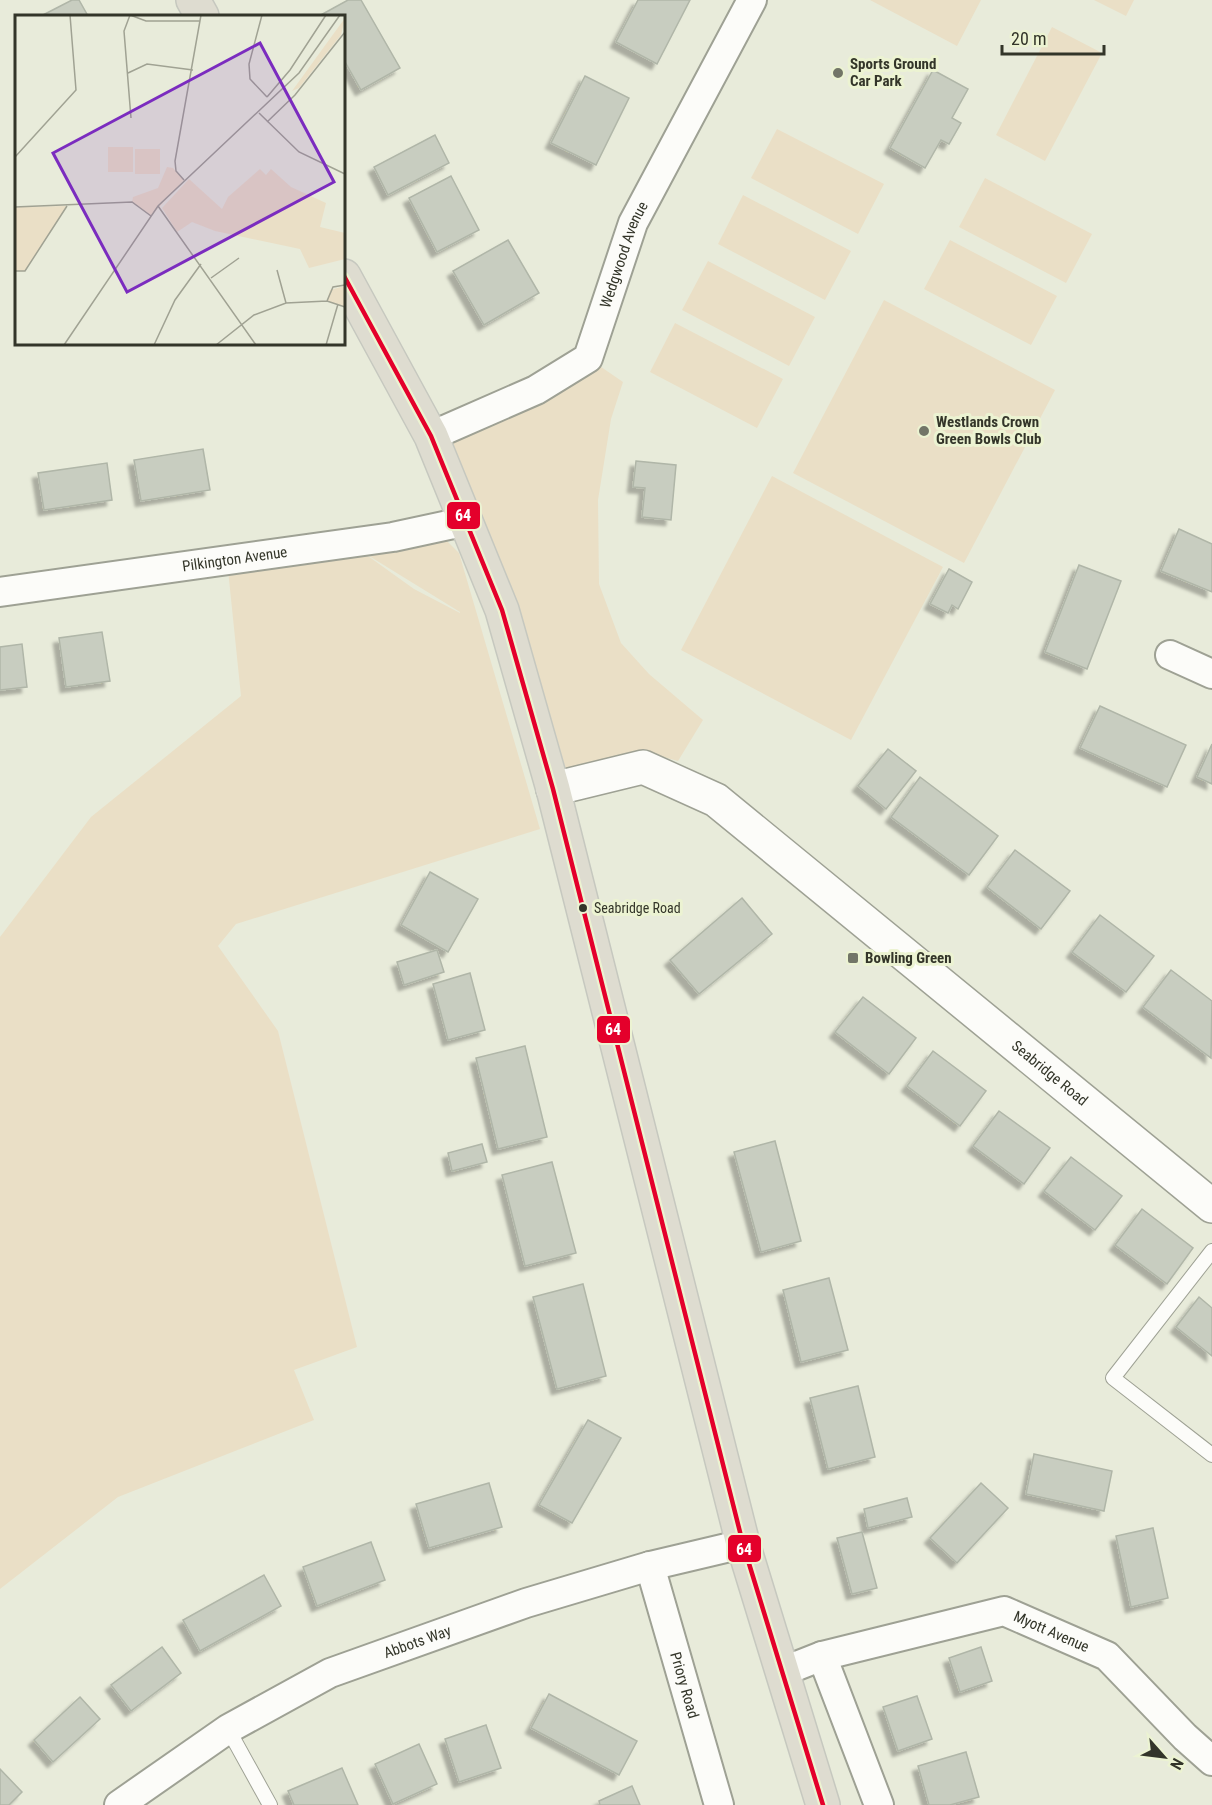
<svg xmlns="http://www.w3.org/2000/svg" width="1212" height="1805" viewBox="0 0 1212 1805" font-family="'Roboto Condensed',sans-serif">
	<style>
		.green { fill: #eadfc6; fill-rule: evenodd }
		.building { fill: #c8cdc0; stroke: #b0b6a8; stroke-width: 1.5; filter: url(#shadow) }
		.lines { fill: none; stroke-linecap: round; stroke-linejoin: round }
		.service-casing { stroke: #9ea194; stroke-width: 16 }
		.minor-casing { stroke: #9ea194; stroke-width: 32 }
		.secondary-casing { stroke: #9ea194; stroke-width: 36 }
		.trunk-casing { stroke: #c6c8bf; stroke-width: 36 }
		.service { stroke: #fcfcf9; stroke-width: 14 }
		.minor { stroke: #fcfcf9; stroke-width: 28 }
		.secondary { stroke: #fcfcf9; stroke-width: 33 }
		.trunk { stroke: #dedcd0; stroke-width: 33 }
		.bus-1-casing { stroke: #ecf3d2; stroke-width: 9 }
		.bus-1 { stroke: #e4002b; stroke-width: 4.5 }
		.poi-dot { fill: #727567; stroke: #ecf3d2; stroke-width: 2 }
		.bus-dot { fill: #333529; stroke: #ecf3d2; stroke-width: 2 }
		.labels { text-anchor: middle; stroke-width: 6; stroke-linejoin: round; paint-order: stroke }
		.bus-label { font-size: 14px; fill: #333529; stroke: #ecf3d2; text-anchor: start }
		.poi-label { font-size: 15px; font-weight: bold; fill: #333529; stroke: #ecf3d2; text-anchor: start }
		.street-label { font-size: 15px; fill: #333529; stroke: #ecf3d2 }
		.inset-road { fill: none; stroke: #a0a293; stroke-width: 1.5 }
		.view { fill: #7b2cbf; fill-opacity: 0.15; stroke: #7b2cbf; stroke-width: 3 }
		.inset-edge { fill: none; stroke: #333529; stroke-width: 3 }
		.line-badge { stroke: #ecf3d2; stroke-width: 2 }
		.badge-label { font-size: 16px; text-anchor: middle; font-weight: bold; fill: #fff }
	</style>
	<defs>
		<filter id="shadow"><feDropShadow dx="-5.5" dy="5.5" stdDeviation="1.5" flood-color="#0004"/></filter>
	</defs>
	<rect width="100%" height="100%" fill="#e8ebda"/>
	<g class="green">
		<path d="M870,0h111l-24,46z"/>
		<path d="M1094,0h40l-8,16z"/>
		<path d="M1052,27l50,26 -57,108 -49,-26z"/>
		<path d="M777,129l107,55 -26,50 -107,-56z"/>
		<path d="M985,178l107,56 -26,49 -107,-56z"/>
		<path d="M743,195l108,56 -26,49 -107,-56z"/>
		<path d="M950,240l107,56 -26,49 -107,-56z"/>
		<path d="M708,261l107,56 -26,49 -107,-56z"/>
		<path d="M884,300l171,90 -91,173 -171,-90z"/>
		<path d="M675,323l108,56 -26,49 -107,-56z"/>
		<path d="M588,358l35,24 -12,37 -13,81 1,84 22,59 28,31 54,46 -25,41 -22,-6 -13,12 -90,22 -122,-353z"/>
		<path d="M772,476l171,91 -92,173 -170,-90z"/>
		<path d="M431,534l15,6 13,13 81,276 -304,95 -18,22 60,85 79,316 -63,23 20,50 -196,77 -118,92v-652l91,-120 150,-121 -14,-136zM361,551l99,61v1l-46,-24z"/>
	</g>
	<g class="building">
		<path d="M72,0h7l9,16h-47z"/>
		<path d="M348,0h13l39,68 -39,22 -17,-30v-44h-25z"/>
		<path d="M638,0h52l-33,64 -41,-22z"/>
		<path d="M933,70l35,19 -16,29 9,5 -12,21 -8,-4 -16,28 -35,-20z"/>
		<path d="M585,76l44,22 -33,67 -45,-22z"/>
		<path d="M435,135l14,28 -61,32 -14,-28z"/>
		<path d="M451,176l28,54 -42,22 -28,-54z"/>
		<path d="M508,240l31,53 -55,32 -31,-54z"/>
		<path d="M203,449l7,41 -69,11 -7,-41z"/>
		<path d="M636,461l40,4 -5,55 -29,-3 3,-29 -12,-1z"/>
		<path d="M107,463l5,37 -68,10 -6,-37z"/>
		<path d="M1179,529l33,15v48l-51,-21z"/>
		<path d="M1079,565l42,16 -34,88 -42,-17z"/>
		<path d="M949,569l23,13 -14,27 -6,-4 -4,8 -18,-9z"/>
		<path d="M102,632l8,49 -44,6 -7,-49z"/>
		<path d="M22,644l5,43 -27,3v-43z"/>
		<path d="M1100,706l86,39 -19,42 -87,-39z"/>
		<path d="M1212,744v40l-15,-7z"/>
		<path d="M888,749l28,22 -30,38 -28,-23z"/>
		<path d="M920,777l78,59 -29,39 -78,-58z"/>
		<path d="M1015,850l55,41 -29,38 -54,-42z"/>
		<path d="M430,872l48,27 -30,53 -47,-27z"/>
		<path d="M742,898l30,36 -73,60 -29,-34z"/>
		<path d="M1100,915l54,41 -28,36 -54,-40z"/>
		<path d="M437,950l7,22 -40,13 -7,-23z"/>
		<path d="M1171,970l41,31 -1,57 -68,-51z"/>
		<path d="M470,973l15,57 -37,10 -15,-56z"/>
		<path d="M863,997l53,41 -27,36 -54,-42z"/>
		<path d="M525,1046l22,91 -49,12 -22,-91z"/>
		<path d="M933,1051l53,40 -26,35 -53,-40z"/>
		<path d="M999,1111l51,37 -26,36 -51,-38z"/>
		<path d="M775,1141l26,100 -40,11 -27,-100z"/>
		<path d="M482,1144l5,18 -35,9 -4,-18z"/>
		<path d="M1071,1157l51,39 -27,34 -51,-39z"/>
		<path d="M552,1162l24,91 -51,13 -23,-91z"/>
		<path d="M1142,1209l51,39 -26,36 -52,-39z"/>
		<path d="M829,1278l19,72 -47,12 -18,-72z"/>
		<path d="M583,1284l23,92 -49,13 -24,-92z"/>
		<path d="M1199,1297l13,11v48l-36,-29z"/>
		<path d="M858,1386l17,71 -47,12 -18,-71z"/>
		<path d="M588,1420l33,18 -49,85 -33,-18z"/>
		<path d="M1034,1454l78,17 -8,40 -78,-17z"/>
		<path d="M489,1483l13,44 -73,21 -13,-44z"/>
		<path d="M981,1483l27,25 -51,55 -27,-25z"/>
		<path d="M907,1498l5,19 -44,11 -4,-19z"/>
		<path d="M1153,1528l15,70 -37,9 -15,-71z"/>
		<path d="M862,1532l15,56 -25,6 -15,-56z"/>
		<path d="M371,1542l14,38 -68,26 -14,-39z"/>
		<path d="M264,1575l17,31 -81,45 -17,-31z"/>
		<path d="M162,1647l19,26 -50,38 -20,-26z"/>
		<path d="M981,1647l11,34 -32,11 -11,-34z"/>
		<path d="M549,1694l88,47 -18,34 -88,-47z"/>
		<path d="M917,1696l15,43 -34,12 -15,-44z"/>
		<path d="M80,1697l20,22 -47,43 -19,-22z"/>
		<path d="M486,1725l15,43 -42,14 -14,-43z"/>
		<path d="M419,1744l18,40 -44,20 -18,-40z"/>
		<path d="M966,1752l13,45 -29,8h-21l-11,-39z"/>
		<path d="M342,1768l16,37h-64l-6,-14z"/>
		<path d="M0,1769l22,23 -13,13h-9z"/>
		<path d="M632,1786l8,19h-40l-1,-4z"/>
	</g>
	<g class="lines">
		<g class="service-casing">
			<g id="service">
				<path d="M1212,1251l-99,127 99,77"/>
				<path d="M228,1729l42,76"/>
			</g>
		</g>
		<g class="minor-casing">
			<g id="minor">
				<path id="s1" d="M431,436l105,-46 52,-32 45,-135 119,-223"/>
				<path id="s2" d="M0,592l393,-55 74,-16"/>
				<path d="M1170,655l42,19"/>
				<path id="s3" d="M650,1566l69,239"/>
				<path d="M822,1656l57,149"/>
				<path id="s4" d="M784,1671l38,-15 182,-45 103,45 78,81 27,24"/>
				<path id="s5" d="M119,1805l109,-76 102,-56 196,-70 124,-37 93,-22"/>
			</g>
		</g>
		<g class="secondary-casing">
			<g id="secondary">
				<path id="s6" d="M553,789l90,-22 73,33 496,406"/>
			</g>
		</g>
		<g class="trunk-casing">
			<g id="trunk">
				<path d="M193,0l9,16"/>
				<path d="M344,276l87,160 71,174 51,179 190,755 80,261"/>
			</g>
		</g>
		<use href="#service" class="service"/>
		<use href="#minor" class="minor"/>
		<use href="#secondary" class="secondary"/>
		<use href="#trunk" class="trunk"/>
		<g class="bus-1-casing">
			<path id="bus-1" d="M344,276l87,160 71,174 51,179 190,755 80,261"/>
		</g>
		<use href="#bus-1" class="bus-1"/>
	</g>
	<g class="poi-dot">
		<circle cx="838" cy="73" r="6"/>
		<circle cx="924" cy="431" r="6"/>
		<rect x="847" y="952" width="12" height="12" rx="3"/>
	</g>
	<circle class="bus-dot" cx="583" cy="908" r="5"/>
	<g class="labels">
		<g class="bus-label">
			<text x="594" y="913">Seabridge Road</text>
		</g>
		<g class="poi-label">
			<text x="850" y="69">Sports Ground<tspan x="850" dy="17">Car Park</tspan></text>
			<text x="936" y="427">Westlands Crown<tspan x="936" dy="17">Green Bowls Club</tspan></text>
			<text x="865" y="963">Bowling Green</text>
		</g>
		<g class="street-label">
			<text dy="5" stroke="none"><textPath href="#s1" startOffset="285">Wedgwood Avenue</textPath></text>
			<text dy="5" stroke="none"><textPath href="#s2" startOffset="237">Pilkington Avenue</textPath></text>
			<text dy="5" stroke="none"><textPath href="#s6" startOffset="604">Seabridge Road</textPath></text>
			<text dy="5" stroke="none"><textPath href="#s4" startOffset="280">Myott Avenue</textPath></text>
			<text dy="5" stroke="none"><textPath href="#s5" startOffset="342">Abbots Way</textPath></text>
			<text dy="5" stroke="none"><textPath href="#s3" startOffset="124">Priory Road</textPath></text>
		</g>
	</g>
	<g transform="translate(15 15)">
		<rect width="330" height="330" fill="#e8ebda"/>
		<path d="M330,3l-4,17 -42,53 -7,3zM93,132h25v25h-25zM120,134h25v25h-25zM152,152l6,1 11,12 -33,36 -19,-14 1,-5 25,-9zM245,154l6,6 5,-6 20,18 35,16 -6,24 25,6v26l-36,9 -9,-19 -85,-18 -23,-9 -15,10 -15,-24 27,-29 33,30 6,-12zM52,191l-42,65h-10v-64zM330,271v21l-18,-6 3,-11z" fill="#eadfc6"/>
		<path class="inset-road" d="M115,0l-6,16 7,87M115,0l16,6h54M247,0l-13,49 1,15 17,18M113,58l19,-9 46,6M252,82l23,-27 36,-55M244,98l40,39 46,22M252,107l28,-27 50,-63M0,142l61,-67 -6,-75M169,165l-8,-9 -1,-10 26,-146M143,191l98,139M0,192l117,-5 19,14M262,255l9,33M0,256h10l42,-65M196,263l28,-20M312,286l6,-14 12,-2M49,330l94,-139 141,-133 41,-58M139,330l21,-45 26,-36M201,330l38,-30 32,-12 41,-2 18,6M311,330l12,-41"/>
		<path class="view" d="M245,28l74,139 -207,110 -74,-139z"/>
		<rect width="330" height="330" class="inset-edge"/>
	</g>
	<g class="line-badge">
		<rect x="446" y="501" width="35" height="29" rx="6" fill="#e4002b"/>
		<rect x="596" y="1015" width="35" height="29" rx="6" fill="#e4002b"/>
		<rect x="727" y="1534" width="35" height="29" rx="6" fill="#e4002b"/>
	</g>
	<g class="badge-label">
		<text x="463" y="521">64</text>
		<text x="613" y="1035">64</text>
		<text x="744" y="1555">64</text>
	</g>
	<g transform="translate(1164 1757) rotate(118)" stroke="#ecf3d2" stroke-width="4.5" paint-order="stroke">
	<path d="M0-4.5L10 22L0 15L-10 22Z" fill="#333529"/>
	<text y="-9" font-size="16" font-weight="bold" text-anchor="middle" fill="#333529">N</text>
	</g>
	<path d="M1002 45v9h102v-9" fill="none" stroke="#333529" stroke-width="3"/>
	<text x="1011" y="45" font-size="18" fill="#333529" stroke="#ecf3d2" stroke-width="4.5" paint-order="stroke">20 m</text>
</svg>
